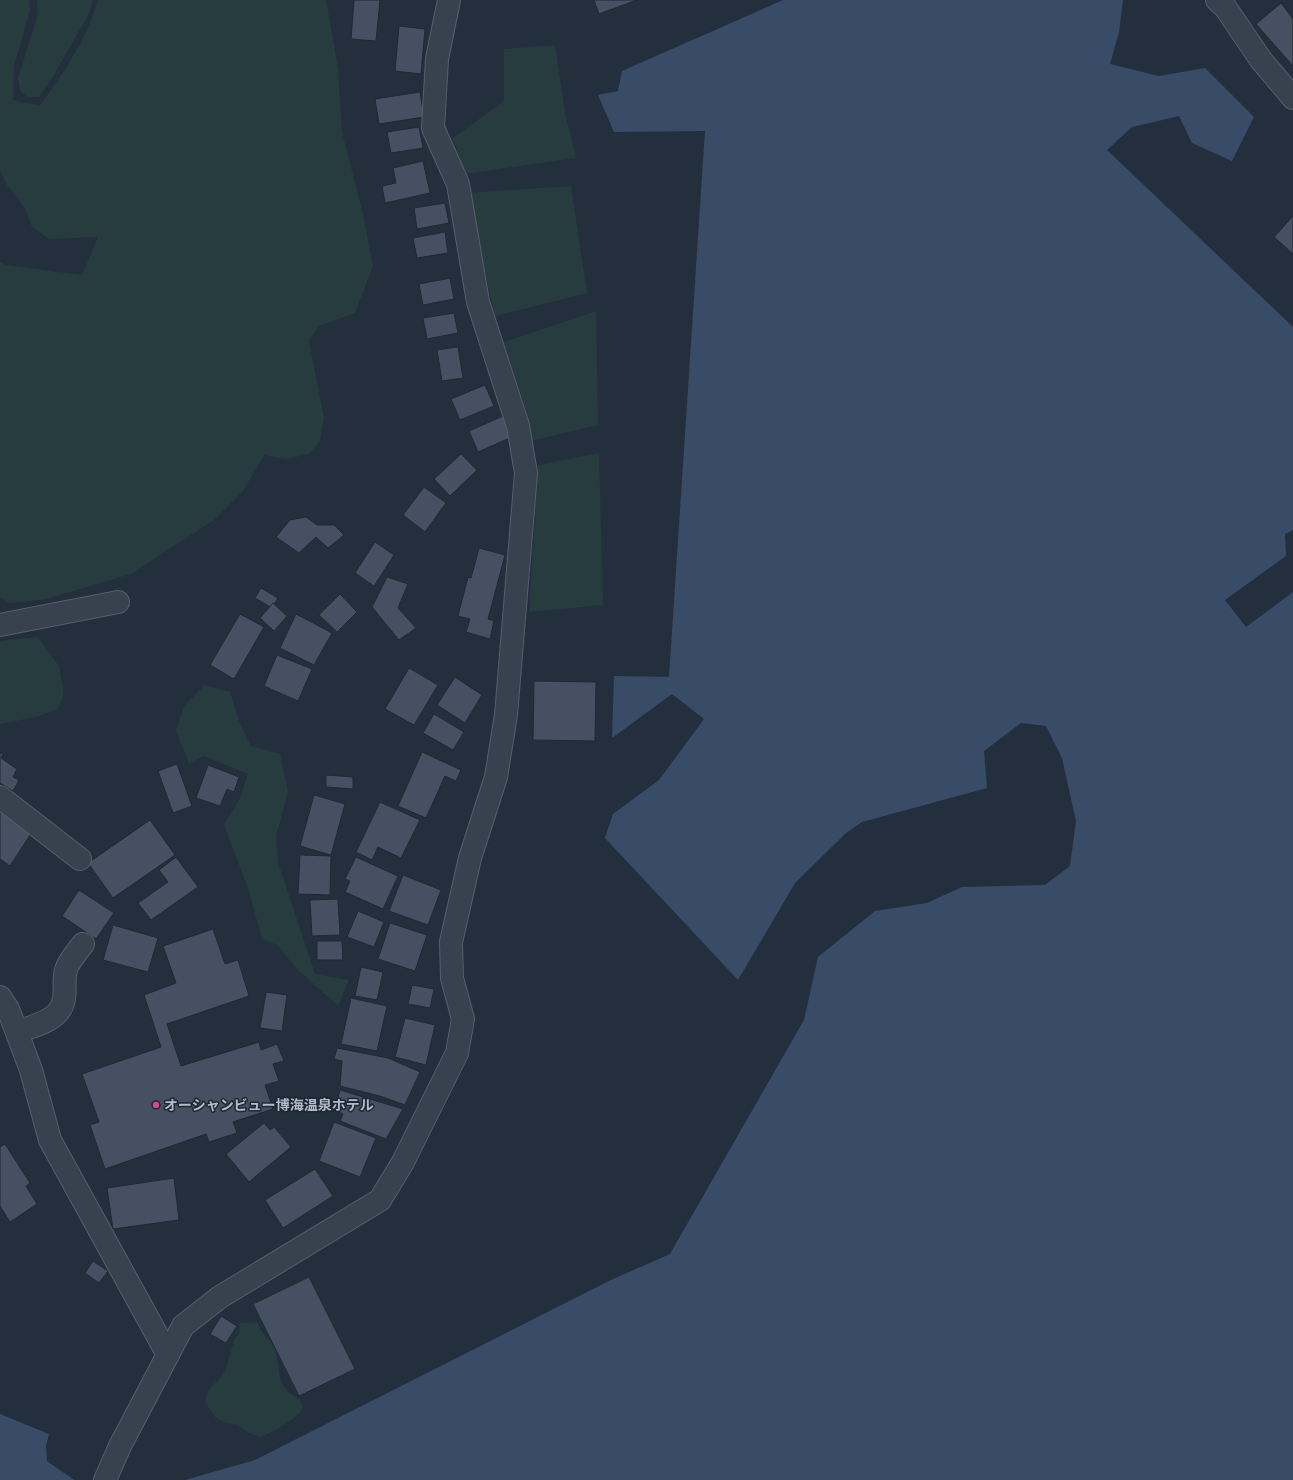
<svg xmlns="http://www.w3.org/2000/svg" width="1293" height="1480" viewBox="0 0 1293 1480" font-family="'Space Grotesk','Noto Sans JP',sans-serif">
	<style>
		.green { fill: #263c3f }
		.water { fill: #394c67 }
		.building { fill: #455162; stroke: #1f2835 }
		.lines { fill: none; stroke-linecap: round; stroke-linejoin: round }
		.minor-casing { stroke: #565f6c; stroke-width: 24 }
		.minor { stroke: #38414e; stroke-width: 22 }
		.hotel-dot { fill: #d1479c; stroke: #1d2633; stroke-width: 1.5 }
		.labels { text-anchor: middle; stroke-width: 3; stroke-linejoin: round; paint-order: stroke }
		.poi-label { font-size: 14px; font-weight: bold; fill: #b4bcc9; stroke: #1d2633; text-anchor: start }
	</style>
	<rect width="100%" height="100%" fill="#242f3e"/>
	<g class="green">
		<path d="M0,0h29l1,10 -16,56 -1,34 7,2 20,3c24,-32 47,-67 58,-105h228l12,68 4,64 21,82 10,52 -18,47 -36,13 -10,15 15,77 -4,23 -11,13 -23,5 -22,-4 -21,36 -29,29 -83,54 -85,25 -36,4 -10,-6v-335l6,3 76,10 16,-38 -49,2 -17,-12 -7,-19 -18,-23 -7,-14z"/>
		<path d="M37,0h56l-5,16 -36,62 -13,19h-12l-7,-7 -2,-12 20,-64z"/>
		<path d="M555,45l10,68 11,45 -111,16 -12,-36 51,-37v-52z"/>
		<path d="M571,186l16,107 -92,23 -28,-123z"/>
		<path d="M596,311l2,114 -67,16 -4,-27 -23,-72z"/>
		<path d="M599,453l4,152 -74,7 9,-147z"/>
		<path d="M38,637l21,29 5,27 -6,16 -22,8 -36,7v-83z"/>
		<path d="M205,685l25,7 10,32 11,22 29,8 8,38 -12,44 2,26 37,112 34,6 -11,26 -41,-37 -20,-24 -15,-6 -14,-51 -24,-63 16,-27 8,-24 -44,-18 -15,7 -13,-32 8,-25z"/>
		<path d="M249,1322l9,1c1,4 3,8 6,11 2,3 6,6 8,9 12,23 -1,44 28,56 2,5 3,7 1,12 -3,7 -32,23 -40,26l-12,-4 -12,-8 -11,-2 -11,-6 -10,-15 3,-12 14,-14 4,-8 9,-30 4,-4 1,-11z"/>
	</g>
	<g class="water">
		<path d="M783,0h340l-4,32 -9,32 49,12 46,-8 49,49 -22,44 -40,-18 -13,-27 -47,11 -25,23 186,177v203l-8,4 1,22 -61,44 21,27 47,-35v888h-1108l70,-20 356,-180 59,-26 134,-234 14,-63 57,-46 52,-8 35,-16 83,-2 25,-19 6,-45 -14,-63 -16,-32 -25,-3 -37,28 3,37 -125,34 -16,11 -51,50 -57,97 -133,-142 8,-24 46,-34 45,-61 -32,-25 -60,44 2,-62 55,1 36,-546 -91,1 -16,-37 20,-4 4,-20z"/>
		<path d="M0,1414l49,20 -3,12 1,15 27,19h-74z"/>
	</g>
	<g class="building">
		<path d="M354,0h26l-4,41 -25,-2z"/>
		<path d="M594,0h43l-38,14z"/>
		<path d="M1281,3l12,16v47l-37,-42z"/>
		<path d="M399,26l26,3 -4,45 -26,-3z"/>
		<path d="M420,92l4,25 -45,7 -4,-25z"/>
		<path d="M419,127l4,21 -32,5 -4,-21z"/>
		<path d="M423,161l7,32 -45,10 -3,-17 14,-3 -3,-15z"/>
		<path d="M445,203l4,20 -32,6 -3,-21z"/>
		<path d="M1293,216v38l-19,-17z"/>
		<path d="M445,232l3,21 -31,5 -4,-20z"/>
		<path d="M450,278l4,21 -31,6 -4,-21z"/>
		<path d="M454,313l4,20 -31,6 -4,-21z"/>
		<path d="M458,347l5,31 -21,3 -5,-31z"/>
		<path d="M485,385l9,21 -34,14 -9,-21z"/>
		<path d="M503,416l9,21 -34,15 -9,-21z"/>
		<path d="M461,454l16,16 -27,26 -16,-17z"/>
		<path d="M424,487l22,16 -21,29 -22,-17z"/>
		<path d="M306,517l11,8h17l10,10 -16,13 -12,-11 -17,16 -23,-16 14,-17z"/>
		<path d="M375,542l19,13 -20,31 -19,-13z"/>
		<path d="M479,548l26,7 -17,64 6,2 -4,18 -24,-7 4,-13 -12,-3 10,-39 3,1z"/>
		<path d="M387,577l21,7 -10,24 18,20 -17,12 -27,-33z"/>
		<path d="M261,588l17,10 -6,10 -17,-10z"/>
		<path d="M340,594l17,18 -20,20 -18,-17z"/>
		<path d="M273,603l14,13 -13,15 -14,-13z"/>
		<path d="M240,614l24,13 -30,52 -24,-14z"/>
		<path d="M296,614l36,19 -18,32 -34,-17z"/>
		<path d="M277,655l35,14 -14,32 -34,-15z"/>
		<path d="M409,668l29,17 -24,40 -29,-16z"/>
		<path d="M455,677l27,18 -17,28 -28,-18z"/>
		<path d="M534,681l62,1 -1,59 -62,-1z"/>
		<path d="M434,714l30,18 -11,18 -30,-17z"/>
		<path d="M0,752l3,2 -2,4 16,11 -4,8 6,3 -6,11 -13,-8z"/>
		<path d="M422,752l39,18 -5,11 -11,-5 -19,42 -28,-12z"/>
		<path d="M177,764l15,42 -19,7 -15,-42z"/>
		<path d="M208,765l31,12 -5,15 -7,-3 -7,17 -24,-8z"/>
		<path d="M326,775l27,2v12l-27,-2z"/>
		<path d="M314,795l31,9 -14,51 -31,-9z"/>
		<path d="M380,802l40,18 -19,38 -23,-11 -6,13 -16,-8z"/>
		<path d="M0,811l32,21 -22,34 -10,-7z"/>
		<path d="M150,820l25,35 -62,43 -25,-35z"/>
		<path d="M300,855l31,1 -1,39 -32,-1z"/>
		<path d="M176,857l22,30 -47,33 -13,-17 30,-21 -9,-12z"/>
		<path d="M356,857l42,19 -15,33 -38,-17 5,-11 -5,-2z"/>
		<path d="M403,875l38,15 -13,35 -39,-14z"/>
		<path d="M79,890l35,23 -18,26 -34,-23z"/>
		<path d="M338,899l2,36 -28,1 -2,-36z"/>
		<path d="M358,911l26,11 -10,25 -27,-10z"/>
		<path d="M390,923l37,12 -12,36 -37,-12z"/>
		<path d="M113,925l45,13 -10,34 -45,-12z"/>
		<path d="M213,929l12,35 13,-4 11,36 -82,28 14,42 78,-24 2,8 16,-6 7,17 -11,3 6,17 -14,4 8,24 -40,13 4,11 -28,9 -3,-8 -101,35 -15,-44 9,-3 -17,-48 79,-27 -17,-52 32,-12 -13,-37z"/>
		<path d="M317,941h25l1,19h-26z"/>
		<path d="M361,967l22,5 -6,28 -22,-4z"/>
		<path d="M412,985l22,4 -4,19 -22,-4z"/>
		<path d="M266,992l21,3 -5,36 -22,-3z"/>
		<path d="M351,998l36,8 -10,45 -36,-7z"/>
		<path d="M405,1018l30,7 -9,40 -31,-8z"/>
		<path d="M337,1048l51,10 32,14 -15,33 -25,-9 -40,-10 2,-25 -8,-2z"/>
		<path d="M340,1090l63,19 -17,30 -46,-18 3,-7 -9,-4z"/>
		<path d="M334,1122l42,16 -16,39 -41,-16z"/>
		<path d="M264,1123l6,7 4,-3 17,20 -42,35 -23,-28z"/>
		<path d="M5,1144l25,39 -4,3 11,18 -27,18 -10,-16v-59z"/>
		<path d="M315,1169l18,27 -50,32 -18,-28z"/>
		<path d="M174,1178l5,42 -66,9 -6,-41z"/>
		<path d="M93,1261l15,10 -9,12 -14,-10z"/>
		<path d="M309,1277l46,92 -56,27 -46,-92z"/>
		<path d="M221,1316l16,10 -11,17 -16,-9z"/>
	</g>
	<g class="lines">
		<g class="minor-casing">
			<g id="minor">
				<path d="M1217,0l8,7 36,53 32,38"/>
				<path d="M0,625l118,-23"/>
				<path d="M0,797l80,62"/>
				<path d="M0,997l8,12 23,61 19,70 118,215"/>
				<path d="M17,1032c13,-5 32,-9 41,-20 11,-12 4,-30 8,-42 3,-10 11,-18 17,-26"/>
				<path d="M105,1480l15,-34 63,-120 37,-29 160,-97 23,-38 54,-109 6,-34 -11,-41 -1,-36 19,-84 26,-81 10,-62 20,-242 -8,-47 -40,-124 -20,-118 -25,-56 4,-69 12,-59"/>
			</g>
		</g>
		<use href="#minor" class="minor"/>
	</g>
	<circle class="hotel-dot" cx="156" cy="1105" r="4"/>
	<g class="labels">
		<g class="poi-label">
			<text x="164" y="1110">オーシャンビュー博海温泉ホテル</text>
		</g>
	</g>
</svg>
